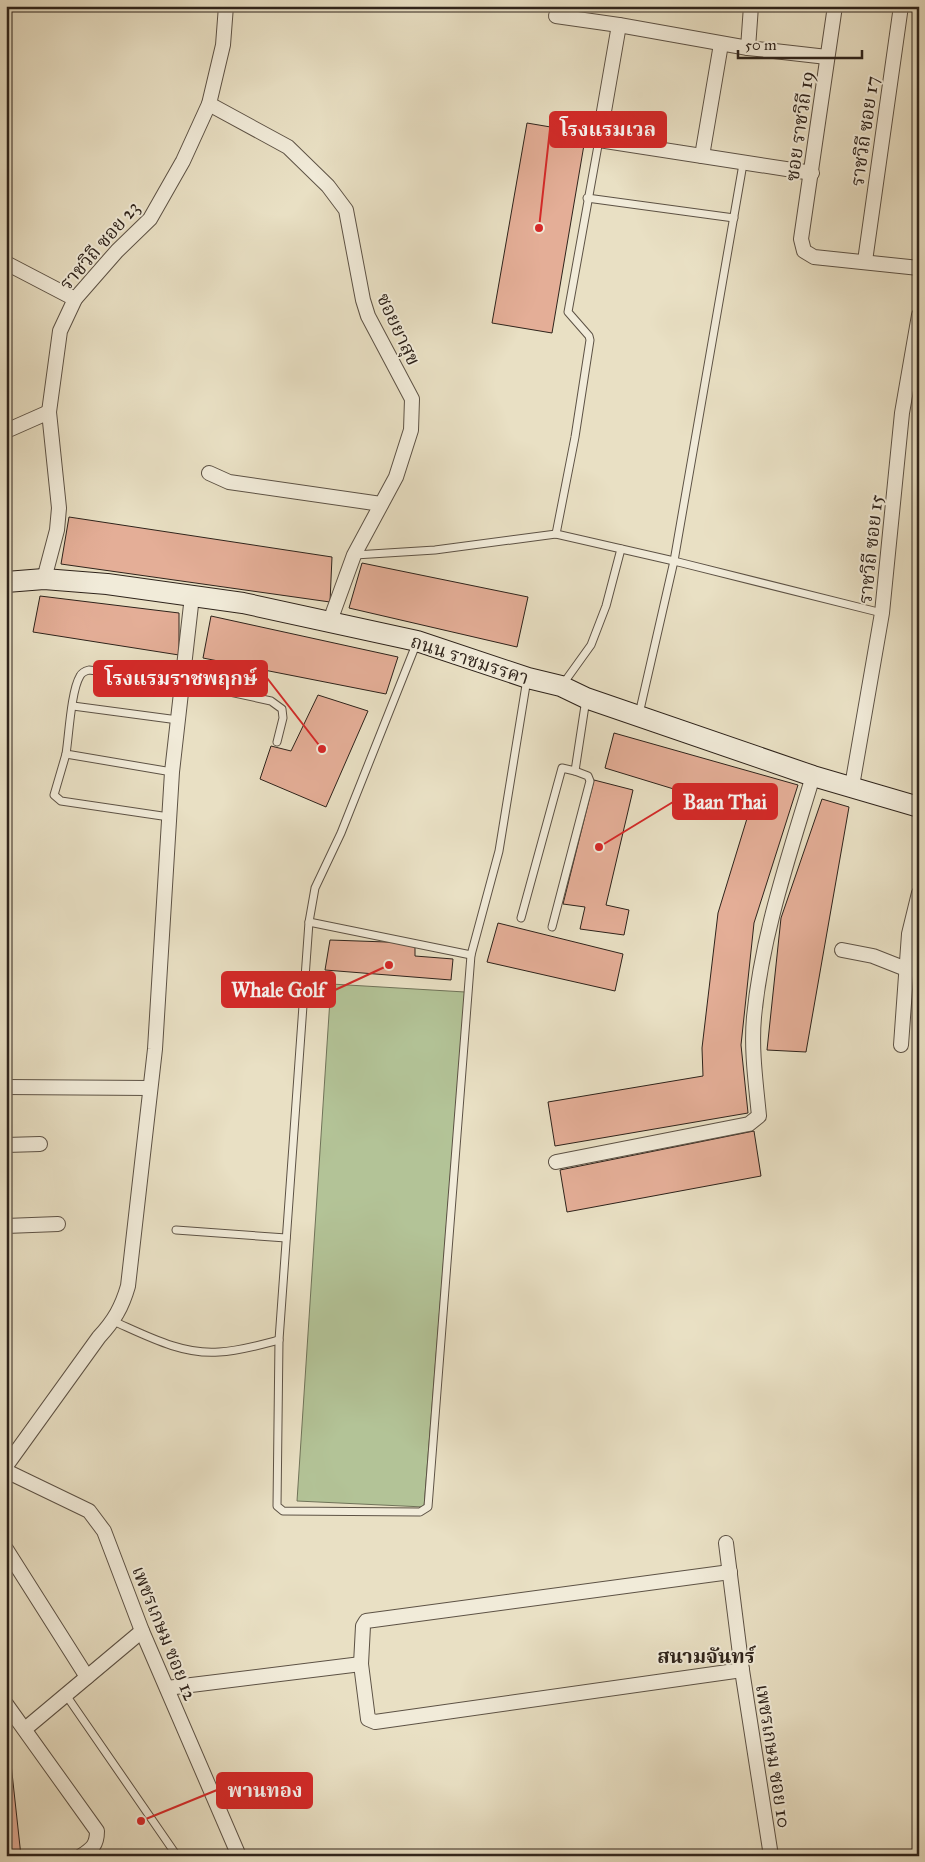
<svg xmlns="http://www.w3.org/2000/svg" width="925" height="1862" viewBox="0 0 925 1862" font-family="'IM FELL Great Primer','Noto Serif Thai',serif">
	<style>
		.grass { fill: #b3c397; stroke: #707359 }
		.building { fill: #e4ae97; stroke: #2e231b }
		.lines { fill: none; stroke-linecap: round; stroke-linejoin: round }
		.lane-casing { stroke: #5d5245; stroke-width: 9 }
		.street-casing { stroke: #5d5245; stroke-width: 16 }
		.secondary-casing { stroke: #2e231b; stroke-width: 22 }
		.lane { stroke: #f1ebd9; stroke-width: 7 }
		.street { stroke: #f1ebd9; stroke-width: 14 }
		.secondary { stroke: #f1ebd9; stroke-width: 20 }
		.labels { text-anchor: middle; stroke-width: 4; stroke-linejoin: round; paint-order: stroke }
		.street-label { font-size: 19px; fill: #2e231b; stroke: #f1ebd9 }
		.neighbourhood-label { font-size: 20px; font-weight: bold; fill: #2e231b; stroke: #f1ebd9 }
		.leader { fill: none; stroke: #d62828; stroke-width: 2 }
		.callout-dot { fill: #d62828; stroke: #f1ebd9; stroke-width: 2 }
		.callout { fill: #d62828; stroke: #d62828; stroke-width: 2 }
		.callout-label { font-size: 20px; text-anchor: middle; font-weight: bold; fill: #fff }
	</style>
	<rect width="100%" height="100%" fill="#e9e0c4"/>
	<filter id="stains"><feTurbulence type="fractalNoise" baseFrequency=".004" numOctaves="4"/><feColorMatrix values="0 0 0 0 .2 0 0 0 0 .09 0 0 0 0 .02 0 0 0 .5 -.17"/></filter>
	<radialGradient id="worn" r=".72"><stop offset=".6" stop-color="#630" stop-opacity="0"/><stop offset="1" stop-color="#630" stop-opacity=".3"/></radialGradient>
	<path class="grass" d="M331,984l134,8 -41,515 -127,-6z"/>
	<g class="building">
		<path d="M527,123l59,10 -34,200 -60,-10z"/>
		<path d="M69,517l263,40 -2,45 -269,-38z"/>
		<path d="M362,563l166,34 -11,50 -168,-39z"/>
		<path d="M40,596l139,17v42l-146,-23z"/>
		<path d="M211,616l187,41 -12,37 -183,-36z"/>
		<path d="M318,695l50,16 -42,96 -66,-28 11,-33 20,5z"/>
		<path d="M614,733l184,52 -44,138 -13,122 7,68 -193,33 -7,-44 155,-26 -1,-28 16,-135 31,-101 -144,-44z"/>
		<path d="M594,780l39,10 -27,115 23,5 -5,25 -44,-6 5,-22 -22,-3z"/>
		<path d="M822,799l27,8 -43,245 -39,-2 14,-132z"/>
		<path d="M498,923l125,31 -8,37 -128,-29z"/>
		<path d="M330,940l85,3v13l38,3 -2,21 -126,-10z"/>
		<path d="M754,1131l7,45 -194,36 -7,-42z"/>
		<path d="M8,1736l13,120h-15v-119z"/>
	</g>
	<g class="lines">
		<g class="lane-casing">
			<g id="lane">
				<path d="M587,198l147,20"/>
				<path d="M556,534l19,-97 15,-97 -1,-4 -21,-24 31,-172"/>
				<path d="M355,555l80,-5 121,-16 118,27 69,-397"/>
				<path d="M417,642l-76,191 -26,55 -6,34 -30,418 -2,166 6,5 137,1 8,-5 43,-552 28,-104 28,-172"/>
				<path d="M563,684l28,-39 15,-39 15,-57"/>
				<path d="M73,706l105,14"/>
				<path d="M639,714l35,-153 208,52"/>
				<path d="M66,754l-12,41 7,6 108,16"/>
				<path d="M172,772l-106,-18c3,-19 5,-63 14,-78 2,-4 5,-5 9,-6l94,12 88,19 11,8 1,9 -6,24"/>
				<path d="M521,918l41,-150 13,3 11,-72"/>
				<path d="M309,922l162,33"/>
				<path d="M552,927l38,-146 -2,-5 -13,-5"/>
				<path d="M176,1230l110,8"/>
				<path d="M113,1321c34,15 69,34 106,31 20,-1 41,-7 60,-12"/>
				<path d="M66,1695l109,158"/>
			</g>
		</g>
		<g class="street-casing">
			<g id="street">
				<path d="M835,6l-34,233 3,12 10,6 105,11"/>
				<path d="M556,16l63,9"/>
				<path d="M748,48l3,-42"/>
				<path d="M209,104l79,43 40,39 18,24 17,90 5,16 44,83 -1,31 -15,47 -42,78 -24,66"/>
				<path d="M702,156l19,-112"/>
				<path d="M812,173l-213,-33 20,-115 129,23 79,9"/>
				<path d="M865,261l36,-255"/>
				<path d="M6,263l69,36"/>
				<path d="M6,431l43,-19"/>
				<path d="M209,473l20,9 152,22"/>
				<path d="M44,579l13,-49 2,-22 -10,-96 11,-81 15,-32 42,-48 33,-32 33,-58 26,-57 14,-59 3,-39"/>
				<path d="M852,786l30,-173 20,-200 17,-98"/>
				<path d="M842,950l31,6 33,13"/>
				<path d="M901,1045l8,-111 10,-41"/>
				<path d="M6,1087l143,1"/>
				<path d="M6,1145l34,-1"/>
				<path d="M556,1162l193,-38 10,-8c-3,-32 -8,-66 -5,-99 8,-83 35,-161 59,-241"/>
				<path d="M6,1226l52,-2"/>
				<path d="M6,1466l93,-129c15,-16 23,-30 29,-51l27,-237 17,-277 20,-176"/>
				<path d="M6,1471l83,40 15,20 38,100 97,225"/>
				<path d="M726,1543l16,127 29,186"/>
				<path d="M6,1549l81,128"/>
				<path d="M730,1572l-364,49 -3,5 -2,38 7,55 7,3 367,-52"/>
				<path d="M167,1688l194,-24"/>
				<path d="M6,1704l91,127c0,14 -5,18 -16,25"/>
				<path d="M25,1729l117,-98"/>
			</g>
		</g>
		<g class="secondary-casing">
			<path id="secondary" d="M6,582l38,-3 63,5 136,19 174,38 111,37 33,8 25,12 227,78 106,31"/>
		</g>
		<use href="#lane" class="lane"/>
		<use href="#street" class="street"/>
		<use href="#secondary" class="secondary"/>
	</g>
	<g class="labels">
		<g class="street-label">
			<text transform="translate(799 126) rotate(-82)" y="7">ซอย ราชวิถี 19</text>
			<text transform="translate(864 131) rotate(-82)" y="7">ราชวิถี ซอย 17</text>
			<text transform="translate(99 245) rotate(-49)" y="7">ราชวิถี ซอย 23</text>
			<text transform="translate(399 329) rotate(65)" y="7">ซอยยาสุข</text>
			<text transform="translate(870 549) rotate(-84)" y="7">ราชวิถี ซอย 15</text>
			<text transform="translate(470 659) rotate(18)" y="7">ถนน ราชมรรคา</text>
			<text transform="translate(165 1633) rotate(68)" y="7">เพชรเกษม ซอย 12</text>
			<text transform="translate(774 1756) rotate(81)" y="7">เพชรเกษม ซอย 10</text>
		</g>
		<g class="neighbourhood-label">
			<text x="706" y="1663">สนามจันทร์</text>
		</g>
	</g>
	<path class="leader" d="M539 228L550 129M322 749L267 678M599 847L673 802M389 965L335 990M141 1821L217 1790"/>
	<g class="callout-dot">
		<circle cx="539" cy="228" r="5"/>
		<circle cx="322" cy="749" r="5"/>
		<circle cx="599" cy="847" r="5"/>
		<circle cx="389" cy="965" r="5"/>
		<circle cx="141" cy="1821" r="5"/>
	</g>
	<g class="callout">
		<rect x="550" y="112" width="116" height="35" rx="5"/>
		<rect x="94" y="661" width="173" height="35" rx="5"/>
		<rect x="673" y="784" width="104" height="35" rx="5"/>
		<rect x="222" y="972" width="113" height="35" rx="5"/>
		<rect x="217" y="1773" width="95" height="35" rx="5"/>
	</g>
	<g class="callout-label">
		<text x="608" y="136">โรงแรมเวล</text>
		<text x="181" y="685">โรงแรมราชพฤกษ์</text>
		<text x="725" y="809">Baan Thai</text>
		<text x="278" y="997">Whale Golf</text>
		<text x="265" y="1797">พานทอง</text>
	</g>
	<rect width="925" height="1862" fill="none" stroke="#e9e0c4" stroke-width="25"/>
	<rect x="8" y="8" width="910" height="1847" fill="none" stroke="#2e231b" stroke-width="2.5"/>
	<rect x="12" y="12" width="900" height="1837" fill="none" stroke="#2e231b"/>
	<path d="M738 50v8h124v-8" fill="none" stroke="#2e231b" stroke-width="2.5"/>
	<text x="745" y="50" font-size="15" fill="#2e231b" stroke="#f1ebd9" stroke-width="4" paint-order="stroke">50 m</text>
	<rect width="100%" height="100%" filter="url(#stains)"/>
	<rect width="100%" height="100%" fill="url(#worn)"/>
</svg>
